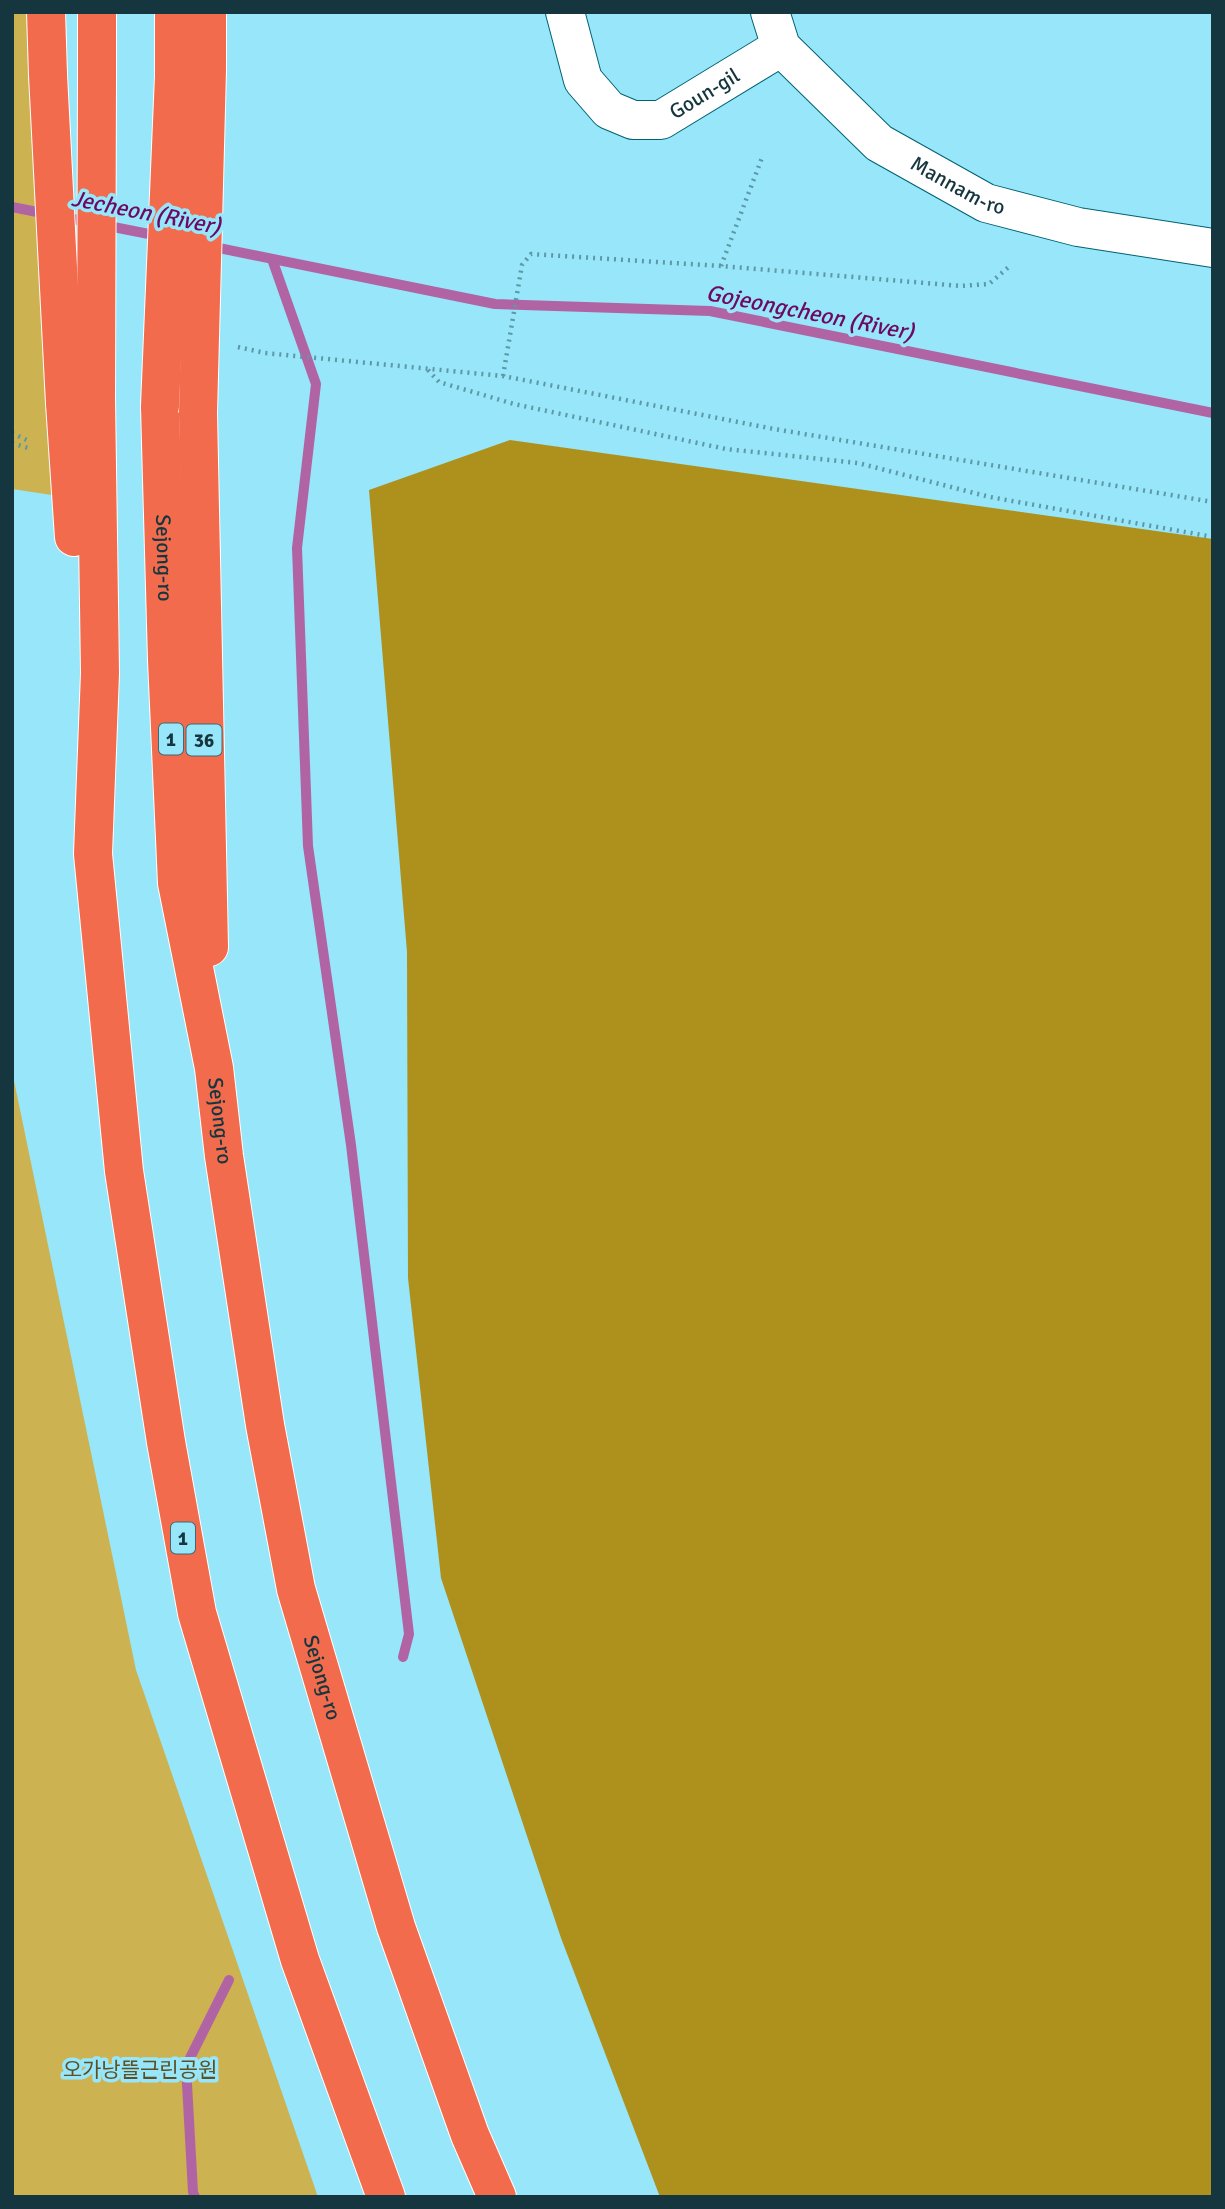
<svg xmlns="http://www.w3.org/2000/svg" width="1225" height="2209" viewBox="0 0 1225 2209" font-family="Signika,'Noto Sans KR',sans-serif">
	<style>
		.green { fill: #cdb251 }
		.forest { fill: #ae911c }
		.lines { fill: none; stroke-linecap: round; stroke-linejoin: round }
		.stream { stroke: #b164a4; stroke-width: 10 }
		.minor-casing { stroke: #006273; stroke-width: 40 }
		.highway-casing { stroke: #fff; stroke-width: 40 }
		.path { stroke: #5e98a7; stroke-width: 4.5; stroke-dasharray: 2 5; stroke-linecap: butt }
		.minor { stroke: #fff; stroke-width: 38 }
		.highway { stroke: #f36b4d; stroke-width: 38 }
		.highway-bridge-casing { stroke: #fff; stroke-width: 40; stroke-linecap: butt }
		.highway-bridge { stroke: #f36b4d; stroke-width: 38 }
		.labels { text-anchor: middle; stroke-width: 7; stroke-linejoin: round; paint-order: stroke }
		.shield { fill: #97e6f9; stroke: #3c6b76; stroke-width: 2 }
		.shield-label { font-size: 19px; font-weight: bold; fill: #15363e }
		.street-label { font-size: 21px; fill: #15363e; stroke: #97e6f9 }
		.park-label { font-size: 21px; fill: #5c5024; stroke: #97e6f9 }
		.water-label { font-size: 23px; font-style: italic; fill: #6d0962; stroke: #97e6f9 }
	</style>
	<rect width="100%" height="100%" fill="#97e6f9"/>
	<g class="green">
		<path d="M12,12h21l19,483 -40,-6z"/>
		<path d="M12,1071l124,599 182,527h-306z"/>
	</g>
	<path class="forest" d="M510,440l703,99v1658h-553l-99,-259 -120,-360 -33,-300 -1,-326 -38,-462z"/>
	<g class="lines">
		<g class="stream">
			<path d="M12,207l147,29"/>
			<path d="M209,246l286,58 215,7 503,102"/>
			<path d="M272,259l44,125 -19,164 11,298 43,299 58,489 -6,23"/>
			<path d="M195,2197l-2,-5 -7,-126 43,-86"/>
		</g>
		<g class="minor-casing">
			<g id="minor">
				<path id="s1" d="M565,12l18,68 26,30 24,10h28l120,-73"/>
				<path id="s2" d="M770,12l11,35 98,96 107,60 92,24 135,21"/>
			</g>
		</g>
		<g class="highway-casing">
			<g id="highway">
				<path d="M46,12l2,63"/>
				<path d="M97,12v66"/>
				<path d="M174,12v64"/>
				<path d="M207,70v-58"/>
				<path d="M96,399l4,274 -7,181 31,317 42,271 31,171 103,347 86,237"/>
				<path d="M65,403l9,134"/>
				<path id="s3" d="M160,406l7,254 10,223 37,185 10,88 41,269 31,164 100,338 74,208 27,62"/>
				<path d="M198,413l11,534"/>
			</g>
		</g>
		<g class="path">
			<path d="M721,266l42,-111"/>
			<path d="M238,347l27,6 238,23 271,53 439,73"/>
			<path d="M428,370l11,12 75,22 212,45 132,14 132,34 223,40"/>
			<path d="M503,376l19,-111 9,-11 190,12 240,20 28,-2 22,-19"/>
			<path d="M12,433l19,9"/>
			<path d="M12,443l19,6"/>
		</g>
		<use href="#minor" class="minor"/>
		<use href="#highway" class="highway"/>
		<g class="highway-bridge-casing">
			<g id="highway-bridge">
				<path d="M48,75l17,328"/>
				<path d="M96,399l1,-321"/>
				<path d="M160,406l14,-330"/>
				<path d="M198,413l9,-343"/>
			</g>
		</g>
		<use href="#highway-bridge" class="highway-bridge"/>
	</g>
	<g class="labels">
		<g class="shield">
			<rect x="159" y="723.5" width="24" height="31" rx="5"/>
			<rect x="186.5" y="724.5" width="35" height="31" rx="5"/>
			<rect x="171" y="1522.5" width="24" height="31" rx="5"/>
		</g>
		<g class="shield-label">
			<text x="171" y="746">1</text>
			<text x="204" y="747">36</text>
			<text x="183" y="1545">1</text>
		</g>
		<g class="street-label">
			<text dy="7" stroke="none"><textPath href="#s1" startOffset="215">Goun-gil</textPath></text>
			<text dy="7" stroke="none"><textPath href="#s2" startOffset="264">Mannam-ro</textPath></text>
			<text dy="7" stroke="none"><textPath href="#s3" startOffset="152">Sejong-ro</textPath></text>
			<text dy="7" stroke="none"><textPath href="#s3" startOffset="719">Sejong-ro</textPath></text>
			<text dy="7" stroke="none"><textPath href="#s3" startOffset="1286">Sejong-ro</textPath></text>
		</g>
		<g class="park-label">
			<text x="140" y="2077">오가낭뜰근린공원</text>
		</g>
		<g class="water-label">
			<text transform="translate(146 212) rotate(11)" y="8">Jecheon (River)</text>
			<text transform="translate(810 312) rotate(11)" y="8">Gojeongcheon (River)</text>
		</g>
	</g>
	<rect width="1225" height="2209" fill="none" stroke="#15363e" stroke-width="28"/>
</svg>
